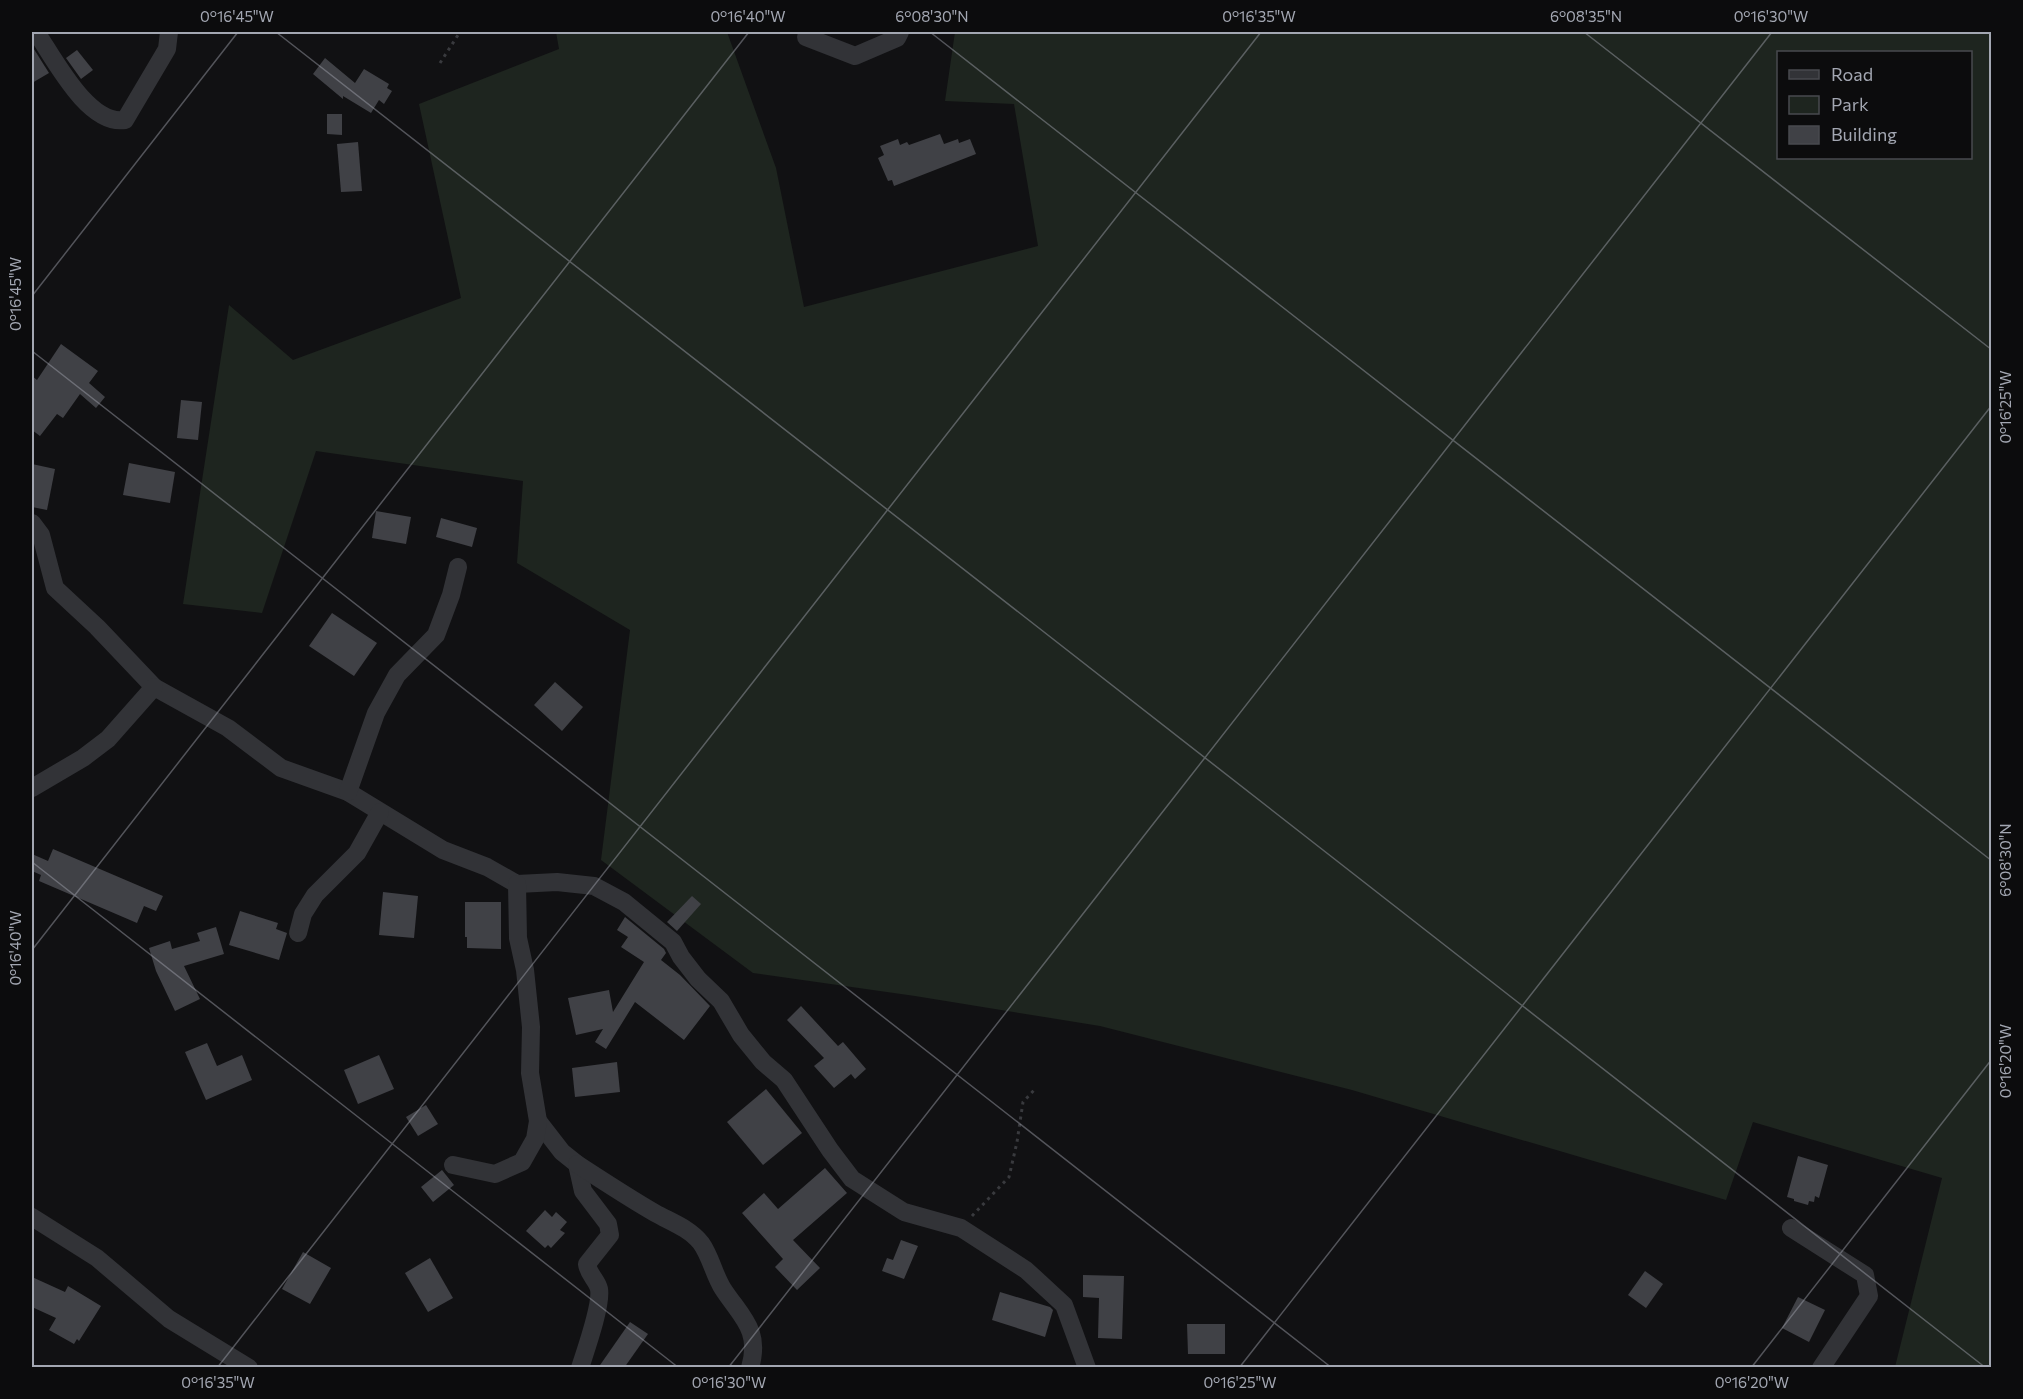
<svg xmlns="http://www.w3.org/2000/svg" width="2023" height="1399" viewBox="0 0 2023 1399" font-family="Commissioner,sans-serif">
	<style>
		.green { fill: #1e251f; fill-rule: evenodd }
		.building { fill: #404146 }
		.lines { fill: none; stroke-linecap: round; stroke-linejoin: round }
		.path { stroke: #393a3e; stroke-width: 3; stroke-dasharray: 3 4.5; stroke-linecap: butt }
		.street { stroke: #323337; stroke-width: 18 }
		.ticks { fill: none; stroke: #a3a7b2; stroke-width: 1.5; stroke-opacity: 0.45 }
		.neatline { fill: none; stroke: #a3a7b2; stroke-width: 2 }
		.ticks-label { font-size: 15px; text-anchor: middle; fill: #a3a7b2 }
	</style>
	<rect width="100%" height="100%" fill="#111113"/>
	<path class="green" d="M556,32h171l49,136 28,139 234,-61 -24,-142 -69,-3 10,-69h1036v1335h-96l47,-189 -189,-56 -27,78 -374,-110 -252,-64 -185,-30 -162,-23 -152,-113 29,-230 -113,-67 6,-82 -207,-30 -54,162 -79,-9 46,-299 64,55 168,-62 -42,-194 140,-55zM1778,52h192v106h-192z"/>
	<g class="building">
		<path d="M32,46l17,27 -17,10z"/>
		<path d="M77,50l16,20 -12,9 -15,-21z"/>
		<path d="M325,58l30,25 9,-14 25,15 -2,4 5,3 -8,13 -5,-4 -8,13 -28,-17v3l-30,-25z"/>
		<path d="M327,114h15v21l-15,-1z"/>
		<path d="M940,134l4,10 14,-5 1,4 11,-4 6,15 -82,32 -2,-6 -4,1 -10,-23 6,-3 -4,-9 18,-7 2,6 7,-3 2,3z"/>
		<path d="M358,142l4,49 -21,1 -4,-48z"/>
		<path d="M61,344l37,27 -9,12 16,14 -9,11 -16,-14 -17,24 -6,-4 -17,22 -8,-6v-54l5,4z"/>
		<path d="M181,400l21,2 -4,38 -21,-2z"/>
		<path d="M129,463l46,9 -5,31 -47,-8z"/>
		<path d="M32,464l23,5 -8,41 -15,-3z"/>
		<path d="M376,511l35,6 -5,27 -34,-6z"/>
		<path d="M441,518l36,10 -5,19 -36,-10z"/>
		<path d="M332,613l45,30 -23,33 -45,-30z"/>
		<path d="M555,682l28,25 -21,24 -28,-26z"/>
		<path d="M53,849l110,47 -7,15 -12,-5 -7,17 -98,-42 2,-6 -9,-4v-17l16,7z"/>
		<path d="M383,892l35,4 -4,42 -35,-3z"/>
		<path d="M692,896l9,8 -24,27 -10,-9z"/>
		<path d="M465,902h36v47l-34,-1v-11h-2z"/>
		<path d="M240,911l38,12 -2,6 11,4 -8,27 -50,-15z"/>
		<path d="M625,917l39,32 2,4 -5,7 19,15 30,31 -26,34 -49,-38 -29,47 -11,-7 8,-13 -27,6 -8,-37 41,-8 4,22 31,-50 -23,-15 7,-10 -11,-7z"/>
		<path d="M216,927l8,27 -40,12 16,33 -25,12 -19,-40 -7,-23 21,-7 2,8 28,-8 -3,-8z"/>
		<path d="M801,1006l37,40 5,-4 23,27 -11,10 -4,-5 -17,14 -20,-22 10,-8 -37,-38z"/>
		<path d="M207,1043l10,23 25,-11 10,25 -46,20 -21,-48z"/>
		<path d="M379,1055l15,34 -36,15 -14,-34z"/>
		<path d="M617,1062l3,30 -45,5 -3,-29z"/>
		<path d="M766,1089l36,44 -39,32 -36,-43z"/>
		<path d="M426,1105l12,19 -20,12 -12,-19z"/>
		<path d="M1798,1156l30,9 -9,33 -4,-2 -1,6 -5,-1 -1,4 -14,-4v-2l-7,-2z"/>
		<path d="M825,1168l22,25 -54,47 27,28 -23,22 -22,-23 8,-8 -41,-46 22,-20 14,16z"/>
		<path d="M442,1170l12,15 -21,17 -12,-15z"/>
		<path d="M545,1210l7,7 4,-5 11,10 -7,8 5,3 -14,15 -3,-3 -3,3 -19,-17z"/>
		<path d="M901,1240l17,6 -14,33 -22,-8 5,-13 6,2z"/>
		<path d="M303,1252l28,16 -21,36 -28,-15z"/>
		<path d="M430,1258l23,40 -25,14 -23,-39z"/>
		<path d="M1645,1271l18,13 -17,24 -18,-13z"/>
		<path d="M1083,1275l41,1 -2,63 -24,-1 1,-40 -16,-1z"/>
		<path d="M32,1277l33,15 3,-6 33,20 -22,35 -2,-2 -3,5 -25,-14 7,-12 -24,-11z"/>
		<path d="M1000,1292l50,15 3,3 -8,27 -53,-17z"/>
		<path d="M1798,1297l27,13 -16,32 -27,-14z"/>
		<path d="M630,1322l18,12 -24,34h-26z"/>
		<path d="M1187,1324h38v30h-37z"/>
	</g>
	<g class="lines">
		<g class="path">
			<path d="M440,63l20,-31"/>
			<path d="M972,1216l37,-39 8,-35 6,-40 12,-13"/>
		</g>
		<g class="street">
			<path d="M36,32c18,26 52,94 89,88l42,-71 2,-17"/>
			<path d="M806,37l49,19 42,-18 3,-6"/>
			<path d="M32,523l9,12 14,53 42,39 57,60 74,41 53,40 67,24 95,58 44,17 30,17 40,-2 37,4 30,16 49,40 8,15 17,22 23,22 20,34 22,27 21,18 46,70 22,29 52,33 57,16 65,42 38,35 23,63"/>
			<path d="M32,788l51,-30 25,-19 46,-52"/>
			<path d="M348,792l28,-79 21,-38 39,-40 15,-40 7,-28"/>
			<path d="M298,933l5,-19 12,-19 42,-42 23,-41"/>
			<path d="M538,1121l24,31 15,12 6,27 25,33 2,11 -23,29c1,10 10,16 12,25 3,16 -14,63 -19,79"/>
			<path d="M577,1164c26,17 52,34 78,49 16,9 34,15 46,30 10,14 13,32 22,46 19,29 38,41 27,79"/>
			<path d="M453,1165l42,9 27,-12 13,-23 3,-18 -8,-48 1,-46 -6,-57 -7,-32 -1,-54"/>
			<path d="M32,1217l65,41 72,61 80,49"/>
			<path d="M1791,1228l74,47 4,21 -48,72"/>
		</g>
	</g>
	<path class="ticks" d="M276,32l1710,1336M930,32l1062,829M1584,32l408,318M32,296l206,-264M32,351l1300,1017M32,862l647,506M32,950l717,-918M217,1368l1044,-1336M728,1368l1044,-1336M1239,1368l753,-963M1751,1368l241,-309"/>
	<rect width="2023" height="1399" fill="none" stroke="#0c0c0d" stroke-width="66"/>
	<rect x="1777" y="51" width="195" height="108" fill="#0c0c0d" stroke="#484a4f" stroke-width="1.5"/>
	<rect x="1789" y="70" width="30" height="9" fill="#323337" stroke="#484a4f" stroke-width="1.5"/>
	<text x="1831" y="81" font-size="18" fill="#a3a7b2">Road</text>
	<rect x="1789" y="96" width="30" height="18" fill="#1e251f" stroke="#484a4f" stroke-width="1.5"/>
	<text x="1831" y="111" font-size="18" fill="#a3a7b2">Park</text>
	<rect x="1789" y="126" width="30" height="18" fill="#404146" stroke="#484a4f" stroke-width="1.5"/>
	<text x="1831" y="141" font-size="18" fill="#a3a7b2">Building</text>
	<rect x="33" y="33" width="1957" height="1333" class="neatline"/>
	<g class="ticks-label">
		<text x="237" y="22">0°16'45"W</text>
		<text x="748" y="22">0°16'40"W</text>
		<text x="932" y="22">6°08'30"N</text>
		<text x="1259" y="22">0°16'35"W</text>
		<text x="1586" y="22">6°08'35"N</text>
		<text x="1771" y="22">0°16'30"W</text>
		<text transform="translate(16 294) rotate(-90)" y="5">0°16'45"W</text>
		<text transform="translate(2006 407) rotate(-90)" y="5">0°16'25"W</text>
		<text transform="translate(2006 860) rotate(-90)" y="5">6°08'30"N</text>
		<text transform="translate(16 948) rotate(-90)" y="5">0°16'40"W</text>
		<text transform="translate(2006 1061) rotate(-90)" y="5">0°16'20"W</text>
		<text x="218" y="1388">0°16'35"W</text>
		<text x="729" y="1388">0°16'30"W</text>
		<text x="1240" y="1388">0°16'25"W</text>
		<text x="1752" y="1388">0°16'20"W</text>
	</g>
</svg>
